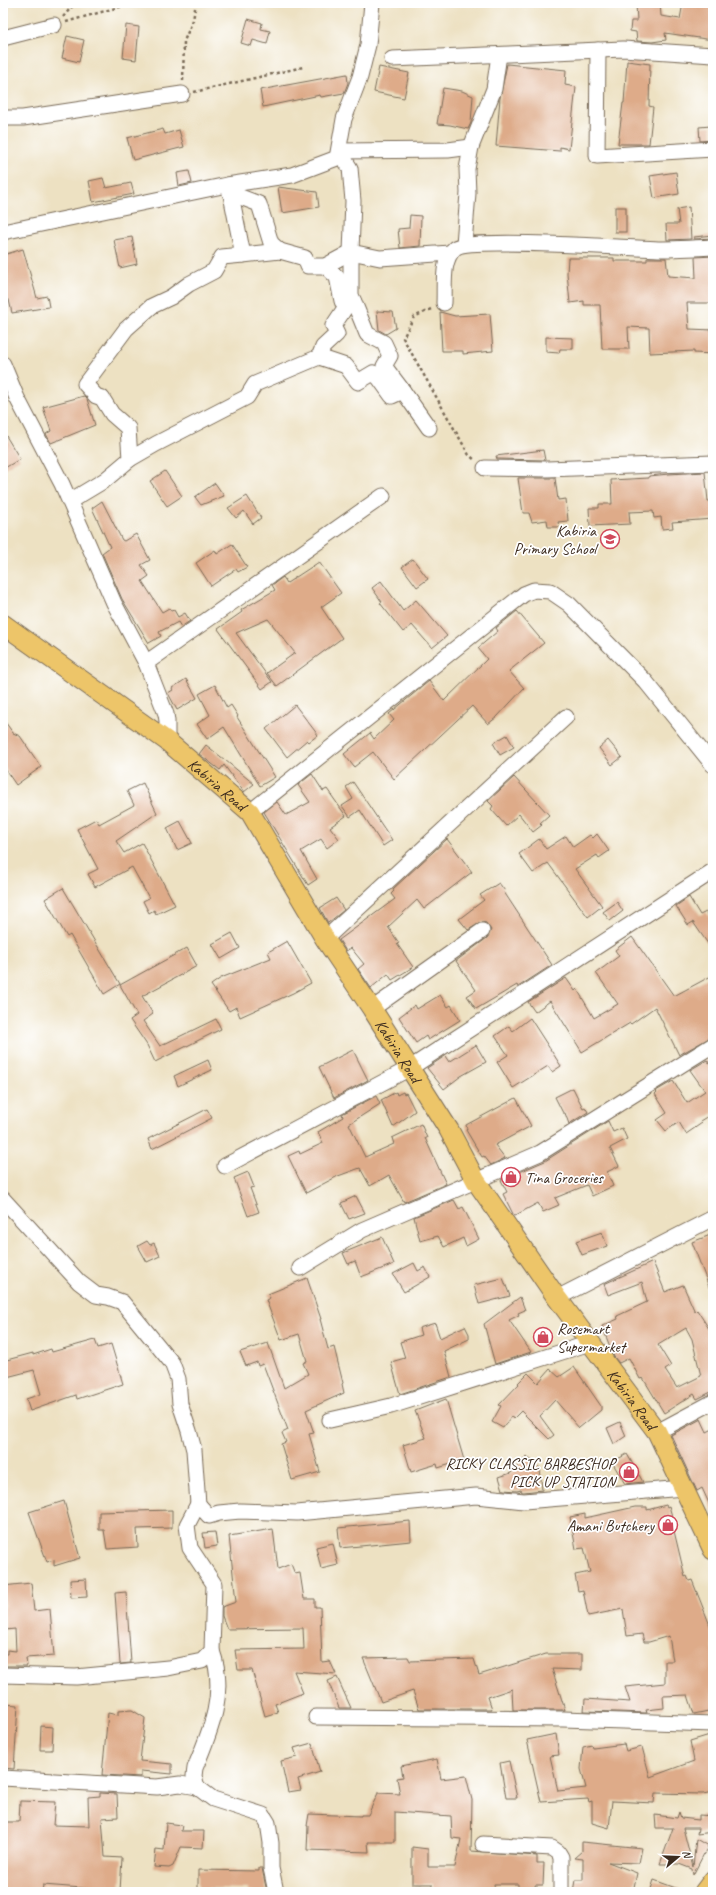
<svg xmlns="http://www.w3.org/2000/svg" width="716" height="1895" viewBox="0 0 716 1895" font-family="Caveat,sans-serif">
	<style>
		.building { fill: #deab89; fill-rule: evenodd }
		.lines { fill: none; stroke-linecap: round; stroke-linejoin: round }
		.minor-casing { stroke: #796a57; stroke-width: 17 }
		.major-casing { stroke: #796a57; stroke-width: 21 }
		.path { stroke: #796a57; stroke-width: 2.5; stroke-dasharray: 3 3; stroke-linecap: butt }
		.minor { stroke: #fff; stroke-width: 15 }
		.major { stroke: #edc569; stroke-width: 19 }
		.labels { text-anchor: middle; stroke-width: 3.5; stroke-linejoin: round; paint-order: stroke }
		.poi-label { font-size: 16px; fill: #3b2a1e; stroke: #fff; text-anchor: end }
		.street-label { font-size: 16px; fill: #3b2a1e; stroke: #fff }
	</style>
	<rect width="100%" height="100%" fill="#fff"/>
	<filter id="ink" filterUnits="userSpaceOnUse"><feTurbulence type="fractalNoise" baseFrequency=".025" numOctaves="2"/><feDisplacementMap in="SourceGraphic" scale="8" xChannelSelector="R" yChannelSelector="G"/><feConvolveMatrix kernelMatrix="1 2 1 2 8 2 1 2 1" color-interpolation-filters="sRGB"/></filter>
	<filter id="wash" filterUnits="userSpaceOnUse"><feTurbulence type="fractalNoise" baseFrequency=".012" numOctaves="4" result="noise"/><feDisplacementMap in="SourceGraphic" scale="16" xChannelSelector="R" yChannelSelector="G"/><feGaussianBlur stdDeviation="0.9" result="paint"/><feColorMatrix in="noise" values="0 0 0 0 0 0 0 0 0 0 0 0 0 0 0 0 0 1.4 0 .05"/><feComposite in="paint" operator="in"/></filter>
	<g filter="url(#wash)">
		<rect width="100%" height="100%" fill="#ede1c2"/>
		<g id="blocks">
			<g class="building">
				<path d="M636,3h24l1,13 19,3 3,-16h30v37l-48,-7 1,7 -14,2 -15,-1 -1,-9 -6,-1 1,-10h6z"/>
				<path d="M248,19l14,4 -1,6 9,2 -3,13 -14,-4 -2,6 -10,-3z"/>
				<path d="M126,25l13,2 -3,33 -13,-2z"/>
				<path d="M67,36l17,4 -5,22 -17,-4z"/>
				<path d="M627,61l23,3 -1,42 4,1 -4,37h-31l5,-41h1z"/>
				<path d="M507,64l59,6 -1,15 11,2 -7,62 -9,-2v4l-64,-5 4,-48z"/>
				<path d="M379,67l30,6 -5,25 -30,-6z"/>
				<path d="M347,74l1,9 -4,10 -23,4 -1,-2 -57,12 -3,-17z"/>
				<path d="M443,88l19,3 11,5 -2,27 -3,6 -18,-4 -13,-1z"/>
				<path d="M711,126l1,14 -12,1 -1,-14z"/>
				<path d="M163,129l2,5 14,-4 5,17 -51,13 -6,-22z"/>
				<path d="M189,171l3,12 -13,3 -2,-13z"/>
				<path d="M676,172l3,22 -25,4 -4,-22z"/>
				<path d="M103,178l3,10 25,-5 3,11 -41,8 -4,-21z"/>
				<path d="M278,187l39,5 2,15 -37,6z"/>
				<rect x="615" y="207" width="11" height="25"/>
				<path d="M689,207l2,32 -24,1 -1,-16h13l-2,-15z"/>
				<path d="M410,215l11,1 -1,30 -20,2 -2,-19 11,-1z"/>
				<path d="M713,235v3l-19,1v-2z"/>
				<path d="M132,237l5,27 -17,4 -6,-28z"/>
				<path d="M23,249l14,49 10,-2 2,11 -37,6 -3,-13 -6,2v-47z"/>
				<path d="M713,256v31h-2v16h-24l2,26 24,1v24l-19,-1v-2l-44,2 -1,-25 -21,-1 1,22h-27l-2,-44h-16v-4l-14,2 -3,-30 1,-15h46v3h33v-3h19l2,18 28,2 -1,-21z"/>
				<path d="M377,311l16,1 3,16 -10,6 -7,-4z"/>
				<path d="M440,312l15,4 35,-2 3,37 -30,3v-3h-21z"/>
				<path d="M546,337l27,1v11h-13l-1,4 -13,-1z"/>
				<path d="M84,396l3,3 8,26 -44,18 -5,-9 5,-3 -8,-24z"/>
				<path d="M3,431l17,28 -17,10z"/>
				<path d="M543,450l2,10 -48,-1 -1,-3z"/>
				<path d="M165,471l17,25 -15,10 -17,-25z"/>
				<path d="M705,472l3,29h5v18l-41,3 1,6 -11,1 -1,-12 -7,1 -1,-7 -24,1 1,12 -40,2 -1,-18h10v-4h13l-1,-24 38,-2v-2l20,-2z"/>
				<path d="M518,478h37l3,22 8,-1 2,22 -10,1 1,5h-11l-1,-7 -15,2 -3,-9h-6z"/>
				<path d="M215,483l9,13 -23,9 -6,-8z"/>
				<path d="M247,496l14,22 -8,6 -9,-13 -8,7 -8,-10z"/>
				<path d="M102,501l20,39 2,1 12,-7 14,26 -9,5 8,11 -7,5 20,31 7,-4 2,3 3,-1 4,7 7,-4 5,8 -9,6 -3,-5 -19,10 2,4 -12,7 -27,-44 -20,-46 8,-6 -18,-39z"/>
				<path d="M232,544l15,23 -9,5 -2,-3 -25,17 -15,-23 19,-13 2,4z"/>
				<path d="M413,559l15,20 -11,8 -15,-20z"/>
				<path d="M319,562l22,31 -20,14 21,31 -65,48 -10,-13 28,-20 -27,-34 -32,14 36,49 -10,7 -44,-60 24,-17 -1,-2 34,-20 -3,-5 11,-8 4,6z"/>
				<path d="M381,581l22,30 13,-11 31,36 -15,12 -20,-23 -9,7 -23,-29 2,-1 -10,-14z"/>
				<path d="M517,611l27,32 -35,28 15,17 -27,29 -9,7 -16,-18 -78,73 -21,-27 -19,15 -10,-13 26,-21 4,6 20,-19 -5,-6 40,-33 15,20 43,-42 -9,-11 20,-17 -2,-3z"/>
				<path d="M186,679l11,19 -20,12 -9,-17 5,-3 -1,-2z"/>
				<path d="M215,685l12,23 4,-3 7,11 -1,1 38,60 -15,9 -36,-59 -17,12 -10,-15 13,-9 -11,-21z"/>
				<path d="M295,705l23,30 -9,7 -2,-2 -20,17 -21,-28z"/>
				<path d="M3,719l10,14 7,3 21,31 -25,18 -13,-19z"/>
				<path d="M507,735l7,12 -14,8 -7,-12z"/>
				<path d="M608,740l14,17 -10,8 -13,-17z"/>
				<path d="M206,745l19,15 29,24 -10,8 -20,-27 -4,5 -21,-16z"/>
				<path d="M312,774l11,17 4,-2 19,27 -16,11 9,12 -12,9 -6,-9 -20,12 16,28 -9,6 -44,-73 13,-10 9,13 24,-13 -12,-17z"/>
				<path d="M514,777l35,38 -9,8 2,2 -9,7 -14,-18 -13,12 -15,-17 2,-3 -5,-5z"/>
				<path d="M353,782l39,58 -9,6 -23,-36 -10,7 -8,-11 11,-7 -7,-12z"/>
				<path d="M143,783l14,30 -41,28 8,12 18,-10 33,62 -19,9 -2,-4 -5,3 -6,-12 6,-3 -17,-31 -37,20 -7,-13 10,-5 -21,-40 19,-10 3,5 35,-19 -7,-14z"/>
				<path d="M180,821l12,22 -15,7 -10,-22z"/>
				<path d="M597,834l12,17 -10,7 -2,-3 -22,14 27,37 -14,11 -40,-54 -15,10 -14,-19 20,-15 7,10 20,-13 7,11 17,-12 3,3z"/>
				<path d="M447,839l25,33 -48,37 -7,-9 -29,27 11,16 -2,1 16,23 -21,13 -4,-6 -17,14 -13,-19 6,-5 -13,-16 -5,3 -7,-11 56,-41 -4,-5 3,-3 -1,-2z"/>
				<path d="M499,883l6,8 -1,1 48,73 -34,22 -1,-2 -41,24 -9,-13 9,-6 -20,-29 31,-23 4,-8 -5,-7 -4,-1 -14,8 -9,-11 25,-19 -4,-5z"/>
				<path d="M63,888l57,96 -16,10 -34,-59 -3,2 -22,-38z"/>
				<path d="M689,897l11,18 6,-3 2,4 5,-3v38l-20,-29 -5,3 -12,-19z"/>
				<path d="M336,898l8,12 -16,13 -8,-15z"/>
				<path d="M617,902l6,9 -13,10 -7,-9z"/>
				<path d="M232,933l8,15 -19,11 -9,-15z"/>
				<path d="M632,937l42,59 39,-21v61l-34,19 -24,-48 -24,17 -1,-1 -48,29 -32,-51 -15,11 -7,-10 38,-24 9,13 2,-2 17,29 24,-14 -22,-31 23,-17 -4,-6z"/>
				<path d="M287,941l24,42 -18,10 -53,24 -4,-10 -7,4 -18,-26 10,-7 50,-20 -3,-6z"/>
				<path d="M187,948l10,18 -55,30 11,18 -10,7 17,25 56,-27 5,10 -66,33 -8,-17 -17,-25 7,-5 -17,-30z"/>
				<path d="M440,995l8,12 3,-2 9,15 -32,20 -2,-4 -10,7 -17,-26 16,-12 2,4z"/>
				<path d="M530,1018l31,48 -9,6 -4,-6 -35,22 -16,-26 11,-7 -13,-19 14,-10 4,5z"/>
				<path d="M476,1045l10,17 -25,14 -17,13 -17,-21 18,-12 4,6z"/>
				<path d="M353,1050l15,30 -34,18 -15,-31z"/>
				<path d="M208,1060l4,10 -34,16 -4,-10z"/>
				<path d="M707,1060l6,8v45l-13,8 2,2 -16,11 -7,-12 -13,9 -9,-11 10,-7 -12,-19 2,-2 -1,-1 17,-10 14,22 18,-12 -15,-21z"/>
				<path d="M573,1088l10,20 2,-1 3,5 -19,12 -4,-11h-2l-8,-16z"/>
				<path d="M396,1092l1,3 6,-3 1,2 2,-1 9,18 -22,16 -12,-27z"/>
				<path d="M376,1096l4,8 -31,20 16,33 29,-13 -2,-6 29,-14 6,14h-2l21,46 -42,18 -15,-27 -19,11 -10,-18 -22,8 -32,17 -18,-37 11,-5 1,3 23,-11 -5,-11 25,-15 -1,-3z"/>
				<path d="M516,1098l15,28 -36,19 10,13 -14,7 -7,-9 -2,1 -16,-27 1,-1 -1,-4z"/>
				<path d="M207,1109l5,9 -60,31 -4,-10z"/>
				<path d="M608,1121l5,11 9,-4 5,11 -17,9 9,18 -12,6 6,14 -21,10 -5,-11 -32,13 4,7 -16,7 -5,-9 -24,13 -11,-22 4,-2 -6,-12 44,-19z"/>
				<path d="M248,1172l6,15 -4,1 9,24 -11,4 -14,-38z"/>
				<path d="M356,1196l9,17 -16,6 -8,-16z"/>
				<path d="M454,1200l5,9 4,-2 16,32 -13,7 -3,-8 -19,9 -6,-11 -18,5 -6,-24z"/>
				<path d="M602,1232l5,14 -25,9 -6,-14z"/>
				<path d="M713,1234v61h-1l-20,-53z"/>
				<path d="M382,1237l12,27 -33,13 -6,-16 -7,3 -5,-11z"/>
				<path d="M147,1241l3,4 4,-2 6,13 -13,6 -9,-16z"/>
				<path d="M653,1262l12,30 18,-7 12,27 2,-2 16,25v56l-16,8 -3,-5 -30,19 -21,-35 -3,1 -11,-21 -10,5 -5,-6 -12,-31 16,-7 -1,-3 30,-14 -5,-20 -34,13 -4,-11zM686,1328l6,11 9,37 -24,12 -12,-18 6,-4 -13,-21z"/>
				<path d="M414,1263l4,8 7,-4 5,10 -26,15 -11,-18z"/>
				<path d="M307,1278l14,41h-1l8,30 6,-2 9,36 -1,1 2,9 -38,17 8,23 -5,1 11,38 -28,8 -11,-36 5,-2 -4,-9 6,-3 -25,-66 -5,2 -1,-4 -11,4 -6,-14 28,-9 16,45 24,-14 -5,-11 4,-2 -8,-27 -18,6 -15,-40 4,-2 -2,-4z"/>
				<path d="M503,1278l7,18 -31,8 -5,-19z"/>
				<path d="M520,1297l5,13 -7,3 1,2 -10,5 22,32 -36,12 -11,-40z"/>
				<path d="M435,1323l5,15 25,-12 4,8v5l-25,12 7,26 -51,17 -9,-32 14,-4 -5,-16 21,-7 -2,-7z"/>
				<path d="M95,1340l3,8 13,-4 12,40 -46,15 -1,-4 -46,16 -4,-12 15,-5 -7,-24 -31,8v-17l30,-8v2l18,-6 1,3z"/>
				<path d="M574,1367l27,39v4l-22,18 -24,-28 -15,16 14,19 -5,4 -28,-28 -8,8 -2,-3 -8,12 -11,-6 9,-16 -2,-1 20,-21 -1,-1 10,-10 10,10 12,-14 9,8z"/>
				<path d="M446,1399l18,61 -26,8 -1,-4 -26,8 -8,-27 23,-7 -11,-27z"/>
				<path d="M701,1419l6,13 6,-3v83l-11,-24 -5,3 -26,-56z"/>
				<path d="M620,1422l6,14 -12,8 -7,-16z"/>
				<path d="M627,1454l16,28 -18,2 -13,-22z"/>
				<path d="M527,1456l13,12 2,22 -18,2h-2l-1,-2 -4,1 -14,-1 -4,-13 12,-4z"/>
				<path d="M64,1501l16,57 -26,8v-6l-7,2 -18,-50z"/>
				<path d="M666,1505l1,2 2,-1 7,24 -2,1 11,46 2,-1 2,5 3,-1 21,53v77l-19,4 -6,-19 -25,1 1,12 -18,2 1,3 -63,-2 1,-12 45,3 -5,-15 40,-4v-22h8l-4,-25 -20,6h-5l-2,-8 -15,2 -4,-27 -35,7 -5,-26 -5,1 -3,-16 15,-3 -6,-24 -8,1 -6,-32 15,-3v4l50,-11h12v3z"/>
				<path d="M172,1510v18l-35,1 1,18 -31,2 -3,-19h-5v-18z"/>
				<path d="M410,1521l1,20 -71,7 -2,-20z"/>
				<path d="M273,1529l5,40 13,-5 4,10 5,-1 4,26h11v8h5l2,55 8,-1 6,13 -42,-3 9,22 -28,11 3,8 -13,4 -13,-46h-14l-3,-20 69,-1 -1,-21 -76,1 -5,-13v-9l14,-5 -7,-66z"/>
				<path d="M215,1532l2,14 -12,2 -2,-15z"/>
				<path d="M333,1543l5,22 -17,4 -5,-22z"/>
				<path d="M86,1579l1,18 -16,1 -1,-18z"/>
				<path d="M31,1583l3,28 16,-2 4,47 -28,2 1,8h-24v-12h4v-4l9,1 -1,-22 -10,1 -2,-44z"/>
				<path d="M126,1592l5,71 -11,1 -5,-71z"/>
				<path d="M546,1654h36v16l-30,-1 13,41h-52l-1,-21 -24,8 4,12h-73l-6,-18 -32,11 -18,-44 45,-1 2,4 64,-2 5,16z"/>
				<path d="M337,1677l14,31h-12l-11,-27z"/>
				<path d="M3,1704l15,1 -4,64 -11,-1z"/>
				<path d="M132,1710l13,8 -5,43 32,3v10l-31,-3v6l-39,-2 6,-62 10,2v-4z"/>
				<path d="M41,1726l12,1 -1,23h-12z"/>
				<path d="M556,1734l3,21 -9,1 8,35 28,-3 -5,-19 2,-22 9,-2 1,3 31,-4 2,7 16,-4 8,30 44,-16 -4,-20 23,-7v58l-10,2 -48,-1 -1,10 -42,-2 -3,27 -17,-5v-22l-3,1 -1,-3 -47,3 -14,-62z"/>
				<path d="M312,1743l8,29 -22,7 3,11 -13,2 -7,-31 16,-4 -3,-9z"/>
				<path d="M437,1759l4,20 25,-3 6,24 -1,51 66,5v7h7l-1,22h-8l1,7h-18v-8h-24l1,8h-63v-8h-20v-37l16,2v18h27l6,-28 -9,-1 -1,-22 -56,-4v30h-27l1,10 -62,-2 1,-24h-1l2,-12 52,2v-1h7l10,-22 22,1 -3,-16 6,-1 -2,-11z"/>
				<path d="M509,1761l8,37h-11l-6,-35z"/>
				<path d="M100,1793l17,1 1,23 -16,1 3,39 17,1 -2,33 -77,-6 -1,7h-39v-70h16l1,-21 35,1 -2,23 36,1 -1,-29 12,-1z"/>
				<path d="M679,1812l2,6 18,2v-5l14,1v16l-16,2 1,-6h-15l10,39 3,-28 12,7 -15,29 -1,-6 -13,-5h-19l13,-36h-17l-1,-13 22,3z"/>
				<path d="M166,1823l16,2 -1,6h23l-1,17 -22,-1 -8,19 -4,2 -15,-1 2,-18 8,1z"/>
				<path d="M582,1842l60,6 -3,15 -31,-1 29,11 -4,19h-60l2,-12h8v-21l-9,-1 8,-7z"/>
				<path d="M259,1868h3l5,24h-19v-3l-40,-1v4h-10v-22l61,1z"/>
				<path d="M654,1880l30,11v1h-34z"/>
			</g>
		</g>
	</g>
	<g filter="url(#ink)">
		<use href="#blocks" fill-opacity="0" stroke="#796a57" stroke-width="1"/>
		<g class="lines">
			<g class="minor-casing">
				<g id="minor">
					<path d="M3,38l51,-13"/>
					<path d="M598,50l-1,106 116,-7"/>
					<path d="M392,59l231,-10 90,6"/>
					<path d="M3,118h20l159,-24"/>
					<path d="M339,151l11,17 3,33 -2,51 29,6 70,-5"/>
					<path d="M339,151l109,-1 23,-3"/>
					<path d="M230,193l29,11 12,39 9,8"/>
					<path d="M3,232l224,-47 65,-10 45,-17 7,-39 16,-42 8,-32 4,-42"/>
					<path d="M464,244l4,-51 -1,-24 4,-22 23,-58 5,-34"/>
					<path d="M243,255l37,-4 25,7 3,8h17l26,-14"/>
					<path d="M325,266l12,11 5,24 12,1 13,32 17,9 6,13 -6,10 19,25"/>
					<path d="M444,303c1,-17 -3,-43 11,-55 13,-11 175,0 203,1 18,0 37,-1 55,-2"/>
					<path d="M319,357l4,-10 14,-13 -4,-8 14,-21 7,-3 -3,-7v-43"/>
					<path d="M3,364l14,34 45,86 52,119 32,60"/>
					<path d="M130,459l26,-15 91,-47 8,-13 64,-27 27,9 12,16 15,-9 6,5 13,18 11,-5 26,37"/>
					<path d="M485,468l62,1 166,-6"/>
					<path d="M70,501l35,-21 25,-21 -2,-31 -16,-14 -10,-16 -6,-2 -11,-12 41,-55 26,-23 19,-9 18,-13 25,-13 8,-14 21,-2 -14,-70"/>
					<path d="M167,741v-20l-1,-7 -20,-51 237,-167"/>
					<path d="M250,812l274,-218 10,-4 16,1 19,13 77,78 67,83"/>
					<path d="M325,939l241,-222"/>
					<path d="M372,1009l110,-78"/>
					<path d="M225,1166l185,-98 303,-197"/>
					<path d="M3,1199l76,83 17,13 12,2 14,5 50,61 6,16 2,25 9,27 5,19 4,54"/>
					<path d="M300,1268l62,-38 178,-77 173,-108"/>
					<path d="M557,1298l156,-80"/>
					<path d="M330,1420l61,-14 199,-63"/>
					<path d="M657,1432l56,-30"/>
					<path d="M3,1675l73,2 92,-9 34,-7 10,-10 2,-67 -24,-36 -3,-23 11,-21 11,12 10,-3 21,-2 57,2 179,-17 48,5 160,-13"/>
					<path d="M316,1717l247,2 150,5"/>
					<path d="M3,1778l154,9 23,-3 17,3 16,12 50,16 5,8 3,20v25l5,24"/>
					<path d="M197,1787l-3,-11 1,-8c16,-38 32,-76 17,-117"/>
					<path d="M483,1844l69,4 6,4 3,5v35"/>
				</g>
			</g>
			<g class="major-casing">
				<g id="major">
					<path id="s1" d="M3,624l164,117 83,71 75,127 47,70 77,121 27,51 81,117 100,134 56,118"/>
					<path d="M704,1892l9,-12"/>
				</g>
			</g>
			<g class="path">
				<path d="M63,17l12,-14"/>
				<path d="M66,22l53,-15 40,-4"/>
				<path d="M183,81l1,-40 9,-21 3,-17"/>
				<path d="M194,92l109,-25"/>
				<path d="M431,309l-17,8 -11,21 66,117 6,5"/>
			</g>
			<use href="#minor" class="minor"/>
			<use href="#major" class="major"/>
		</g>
	</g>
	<defs>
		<g id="school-ring" transform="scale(1)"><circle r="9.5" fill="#fff" stroke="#d1495b" stroke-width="1.5"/><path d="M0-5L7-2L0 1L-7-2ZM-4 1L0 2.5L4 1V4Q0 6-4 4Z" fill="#d1495b"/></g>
		<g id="shop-ring" transform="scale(1)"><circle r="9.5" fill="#fff" stroke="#d1495b" stroke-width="1.5"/><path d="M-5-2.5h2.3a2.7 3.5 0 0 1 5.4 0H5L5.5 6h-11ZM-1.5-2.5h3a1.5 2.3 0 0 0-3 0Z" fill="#d1495b"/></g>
	</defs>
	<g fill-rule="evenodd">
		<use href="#school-ring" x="610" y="539"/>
		<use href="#shop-ring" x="511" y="1177"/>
		<use href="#shop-ring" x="543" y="1337"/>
		<use href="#shop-ring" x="629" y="1472"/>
		<use href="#shop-ring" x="668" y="1525"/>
	</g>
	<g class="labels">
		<g class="poi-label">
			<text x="596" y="536">Kabiria<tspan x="596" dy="18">Primary School</tspan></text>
			<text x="525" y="1183" text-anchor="start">Tina Groceries</text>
			<text x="557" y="1334" text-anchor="start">Rosemart<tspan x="557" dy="18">Supermarket</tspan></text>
			<text x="615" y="1469">RICKY CLASSIC BARBESHOP<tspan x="615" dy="18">PICK UP STATION</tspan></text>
			<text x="654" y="1531">Amani Butchery</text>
		</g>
		<g class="street-label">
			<text dy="6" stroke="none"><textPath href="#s1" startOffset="268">Kabiria Road</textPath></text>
			<text dy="6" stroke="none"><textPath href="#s1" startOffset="592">Kabiria Road</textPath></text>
			<text dy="6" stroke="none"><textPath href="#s1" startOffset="1012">Kabiria Road</textPath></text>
		</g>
	</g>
	<rect width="716" height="1895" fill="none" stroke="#fff" stroke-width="16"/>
	<g transform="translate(678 1857) rotate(71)" stroke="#ffffff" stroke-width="3" paint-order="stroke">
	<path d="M0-3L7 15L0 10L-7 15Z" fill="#3b2a1e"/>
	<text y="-6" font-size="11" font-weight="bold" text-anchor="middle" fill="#3b2a1e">N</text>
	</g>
</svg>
